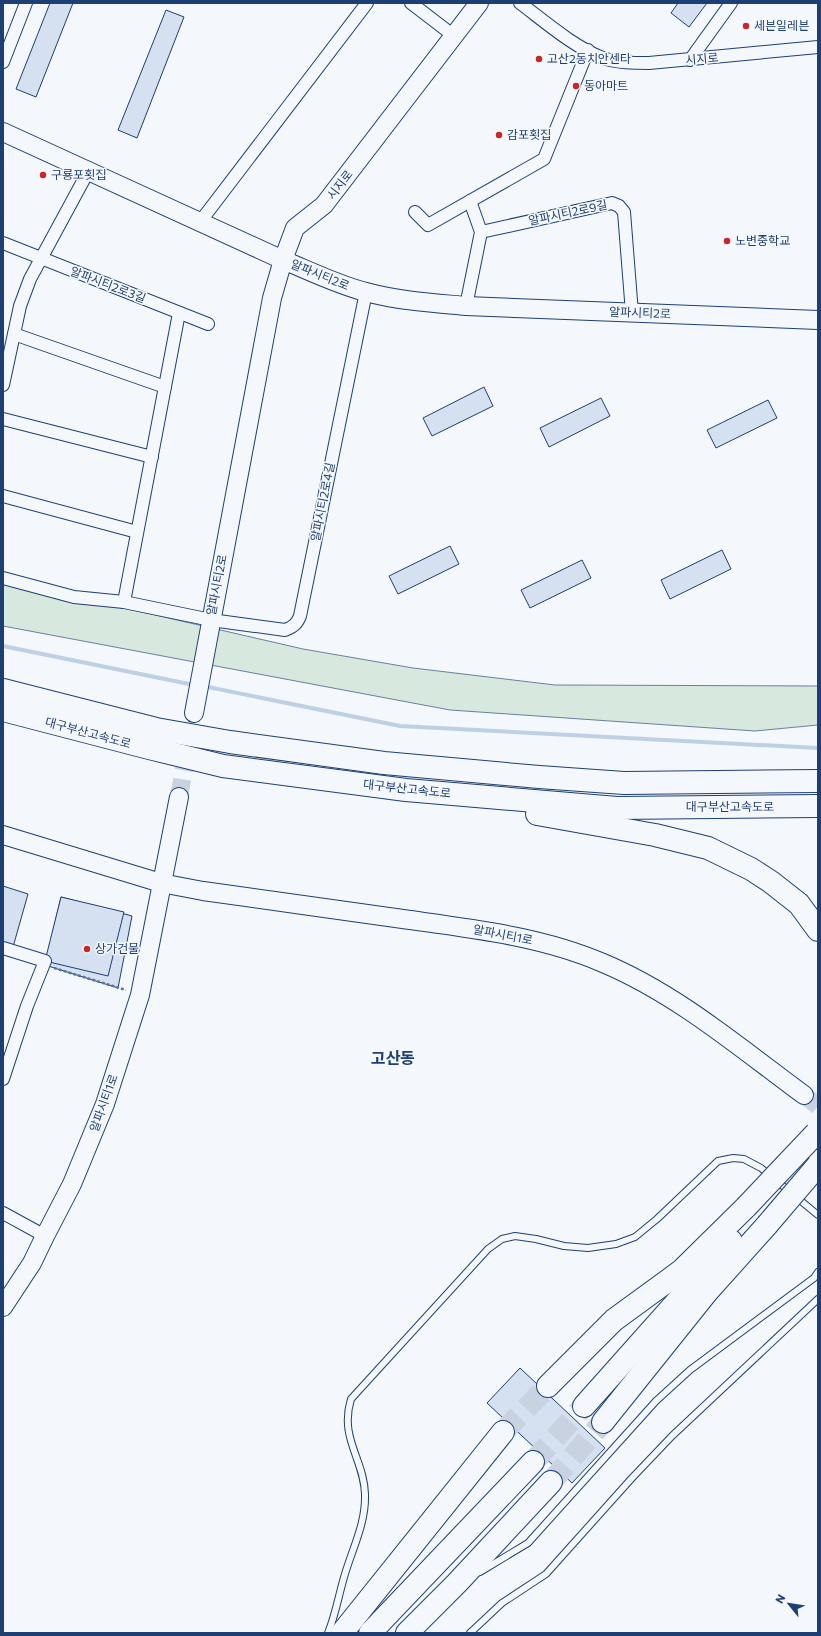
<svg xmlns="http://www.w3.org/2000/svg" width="821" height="1636" viewBox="0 0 821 1636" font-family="Commissioner,'Noto Sans KR',sans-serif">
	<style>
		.green { fill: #d7e8df; stroke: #687fa3 }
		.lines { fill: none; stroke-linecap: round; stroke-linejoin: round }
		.stream { stroke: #bed0e5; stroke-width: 4 }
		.building { fill: #d5e0f0; stroke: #1d3f73 }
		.secondary-tunnel { stroke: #c9d2e0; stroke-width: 18; stroke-dasharray: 18 9; stroke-linecap: butt }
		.highway-tunnel { stroke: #c9d2e0; stroke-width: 22; stroke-dasharray: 22 11; stroke-linecap: butt }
		.lane-casing { stroke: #1d3f73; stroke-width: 8 }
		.street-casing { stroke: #1d3f73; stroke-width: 14 }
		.secondary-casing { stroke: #1d3f73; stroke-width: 20 }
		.highway-casing { stroke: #1d3f73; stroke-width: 24 }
		.path { stroke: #5e769c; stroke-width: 2.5; stroke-dasharray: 3 2; stroke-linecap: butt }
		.lane { stroke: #f4f7fb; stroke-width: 6 }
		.street { stroke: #f4f7fb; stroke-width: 12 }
		.secondary { stroke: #f4f7fb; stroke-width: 18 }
		.highway { stroke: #f4f7fb; stroke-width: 22 }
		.highway-bridge-casing { stroke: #1d3f73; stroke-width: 24; stroke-linecap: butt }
		.highway-bridge { stroke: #f4f7fb; stroke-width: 22 }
		.poi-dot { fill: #c62828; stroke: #f4f7fb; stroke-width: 1.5 }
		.labels { text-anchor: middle; stroke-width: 3; stroke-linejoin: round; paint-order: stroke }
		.poi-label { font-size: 12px; fill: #1d3f73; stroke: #f4f7fb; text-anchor: start }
		.street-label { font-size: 12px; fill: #1d3f73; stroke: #f4f7fb }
		.district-label { font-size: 16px; font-weight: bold; fill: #1d3f73; stroke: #f4f7fb }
	</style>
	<rect width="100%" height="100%" fill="#f4f7fb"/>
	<path class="green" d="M3,580l300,69 110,19 142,17 263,1v39l-63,6 -305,-21 -447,-84z"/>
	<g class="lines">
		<g class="stream">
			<path d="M3,646l191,39"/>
			<path d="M203,686l197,40 418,22"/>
		</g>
	</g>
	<g class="building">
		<path d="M50,3h23l-37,94 -20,-8z"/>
		<path d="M678,3h29l-18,24 -18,-14z"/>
		<path d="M166,10l18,7 -47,121 -19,-8z"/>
		<path d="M484,387l9,19 -61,30 -9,-18z"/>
		<path d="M601,398l9,18 -61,31 -9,-19z"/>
		<path d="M768,400l9,18 -61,30 -9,-18z"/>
		<path d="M450,546l9,18 -61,30 -9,-18z"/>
		<path d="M722,550l9,19 -61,30 -9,-19z"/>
		<path d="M582,560l9,18 -61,30 -9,-18z"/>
		<path d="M3,886l25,8 -15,53 -10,-3z"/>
		<path d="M61,897l71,19 -14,72 -73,-23z"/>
		<path d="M61,897l63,15 -16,64 -63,-15z"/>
		<path d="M520,1368l85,80 -33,35 -85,-80z"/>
	</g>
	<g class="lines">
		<g class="secondary-tunnel">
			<path d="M179,797l15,-84"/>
			<path d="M804,1095l14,11"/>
		</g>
		<g class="highway-tunnel">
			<path d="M503,1432l45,-46"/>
			<path d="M533,1462l51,-56"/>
			<path d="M551,1482l52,-60"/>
		</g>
		<g class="lane-casing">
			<g id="lane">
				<path d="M480,1572l48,-29 128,-142 34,-31 124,-92 4,-6"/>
				<path d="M328,1633c8,-19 11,-40 17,-59 8,-27 21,-51 20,-80 -1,-35 -26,-56 -14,-95l137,-150 14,-10 13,-3 21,3 28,7 24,2 28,-4 19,-7 22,-18 61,-58 15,-3 11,1 17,9 57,47"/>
				<path d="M470,1633l32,-30 44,-29 86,-96 40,-42 146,-137"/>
			</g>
		</g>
		<g class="street-casing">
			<g id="street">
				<path d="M411,3l43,33"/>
				<path d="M520,3c24,18 55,45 83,55 15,5 31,5 46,5l169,-16"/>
				<path d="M690,60l41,-57"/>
				<path d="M3,62l23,-59"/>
				<path d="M415,212l13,13 116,-66 44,-109"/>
				<path d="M200,222l167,-219"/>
				<path d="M481,232l131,-29 7,3 5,6 8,101"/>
				<path d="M3,243l205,81"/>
				<path d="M466,306l15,-74 -11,-31"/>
				<path d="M14,334l151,53"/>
				<path d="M3,385l17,-79 10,-27 59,-109"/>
				<path d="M3,419l149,38"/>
				<path d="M3,496l134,36"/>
				<path d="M3,578l71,19 50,5 87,18 74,10c8,-3 12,-6 15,-14l66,-324"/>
				<path d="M124,602l55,-289"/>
				<path d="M3,948l42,13 -18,45 -24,73"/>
				<path d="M3,1213l42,23"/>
			</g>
		</g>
		<g class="secondary-casing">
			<g id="secondary">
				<path d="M3,132l280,128 12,-32 29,-23 155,-202"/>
				<path d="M194,713l78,-415 11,-38c27,11 55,25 83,32 33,9 67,11 100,14l352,14"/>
				<path d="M3,835l158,48 42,8c69,10 138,19 207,29 65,9 133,17 193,43 74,31 137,85 201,132"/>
				<path d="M3,1307l29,-44 13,-27 27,-52 33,-80 35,-109 39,-198"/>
			</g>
		</g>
		<g class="highway-casing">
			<g id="highway">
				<path d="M3,690l153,39 74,13 154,21 155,14 85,6 194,-2"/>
				<path d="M3,710l146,38 74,18 183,24 211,18 201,-2"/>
				<path d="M537,814l118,21 53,13 43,21 20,13 28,22 19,26"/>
				<path d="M548,1386l66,-66 67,-49 65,-64"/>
				<path d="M584,1406l147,-165"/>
				<path d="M603,1422l104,-130 60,-67"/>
				<path d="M342,1633l161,-201"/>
				<path d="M370,1633l163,-171"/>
				<path d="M407,1633l50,-50 94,-101"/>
			</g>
		</g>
		<path class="path" d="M54,968l72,22"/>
		<use href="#lane" class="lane"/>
		<use href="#street" class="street"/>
		<use href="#secondary" class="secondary"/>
		<use href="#highway" class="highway"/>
		<g class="highway-bridge-casing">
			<g id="highway-bridge">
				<path d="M746,1207l70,-74"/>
				<path d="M767,1225l51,-60"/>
			</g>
		</g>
		<use href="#highway-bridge" class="highway-bridge"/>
	</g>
	<g class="poi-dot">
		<circle cx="746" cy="26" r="4"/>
		<circle cx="539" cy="59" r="4"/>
		<circle cx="576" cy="86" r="4"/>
		<circle cx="499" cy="135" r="4"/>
		<circle cx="43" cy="175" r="4"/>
		<circle cx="727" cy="241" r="4"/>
		<circle cx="87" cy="949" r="4"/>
	</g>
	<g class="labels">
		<g class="poi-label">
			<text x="754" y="30">세븐일레븐</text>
			<text x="547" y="63">고산2동치안센타</text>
			<text x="584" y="90">동아마트</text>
			<text x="507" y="139">감포횟집</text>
			<text x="51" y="179">구룡포횟집</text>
			<text x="735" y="245">노변중학교</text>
			<text x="95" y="953">상가건물</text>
		</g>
		<g class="street-label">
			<text transform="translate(702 59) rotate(-5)" y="4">시지로</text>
			<text transform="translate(340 185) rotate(-52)" y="4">시지로</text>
			<text transform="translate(568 213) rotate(-12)" y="4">알파시티2로9길</text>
			<text transform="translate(320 275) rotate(22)" y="4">알파시티2로</text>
			<text transform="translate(108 285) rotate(21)" y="4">알파시티2로3길</text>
			<text transform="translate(640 313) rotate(2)" y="4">알파시티2로</text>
			<text transform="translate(323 502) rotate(-79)" y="4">알파시티2로4길</text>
			<text transform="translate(217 585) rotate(-79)" y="4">알파시티2로</text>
			<text transform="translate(88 733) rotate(15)" y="4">대구부산고속도로</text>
			<text transform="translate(407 789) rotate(6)" y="4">대구부산고속도로</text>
			<text x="730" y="811">대구부산고속도로</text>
			<text transform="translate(503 935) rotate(11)" y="4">알파시티1로</text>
			<text transform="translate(104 1103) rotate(-70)" y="4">알파시티1로</text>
		</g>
		<g class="district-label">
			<text x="393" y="1064">고산동</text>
		</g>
	</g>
	<rect width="821" height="1636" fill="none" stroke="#1d3f73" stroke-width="8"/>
	<g transform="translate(789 1604) rotate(300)" stroke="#f4f7fb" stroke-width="3" paint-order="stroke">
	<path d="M0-3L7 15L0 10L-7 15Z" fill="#1d3f73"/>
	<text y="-6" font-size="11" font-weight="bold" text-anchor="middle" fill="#1d3f73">N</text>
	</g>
</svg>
